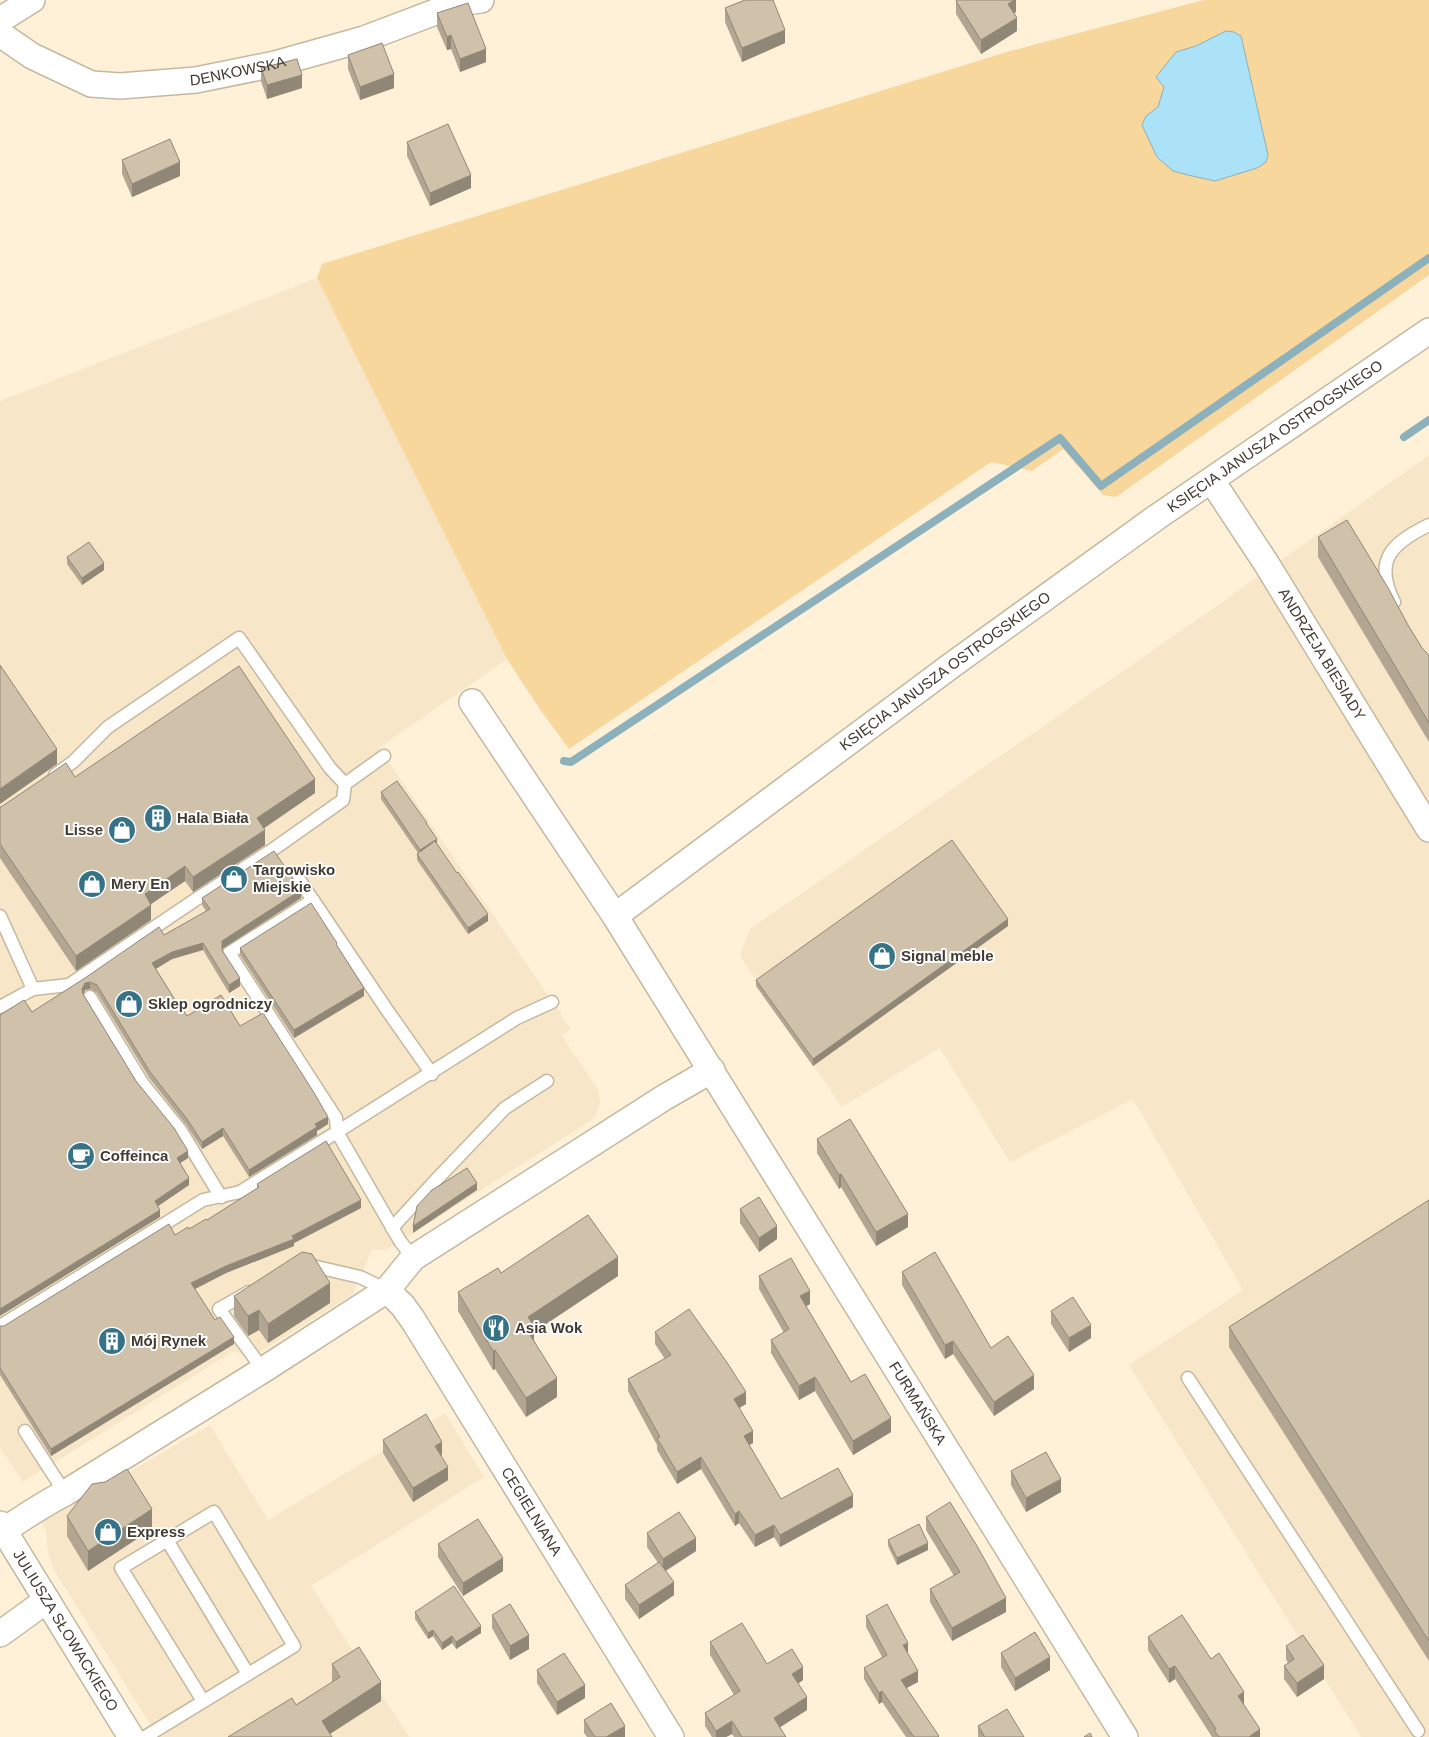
<svg xmlns="http://www.w3.org/2000/svg" width="1429" height="1737" viewBox="0 0 1429 1737" font-family="Helvetica,sans-serif">
	<style>
		.built { fill: #f7e6c7 }
		.green { fill: #f8d79c }
		.water { fill: #ace2f7; stroke: #8cb0bc }
		.lines { fill: none; stroke-linecap: round; stroke-linejoin: round }
		.stream { stroke: #8cb0bc; stroke-width: 8 }
		.lane-casing { stroke: #c5b8a0; stroke-width: 15 }
		.street-casing { stroke: #c5b8a0; stroke-width: 28 }
		.lane { stroke: #fff; stroke-width: 12 }
		.street { stroke: #fff; stroke-width: 25 }
		.wall { fill: #b2a692 }
		.shaded-wall { fill: #918777 }
		.building { fill: #cfc1aa; stroke: #918777 }
		.labels { text-anchor: middle; stroke-width: 4; stroke-linejoin: round; paint-order: stroke }
		.street-label { font-size: 15px; fill: #413b32; stroke: #fff }
		.poi-label { font-size: 15px; font-weight: bold; fill: #413b32; stroke: #fff; text-anchor: start }
	</style>
	<rect width="100%" height="100%" fill="#fef1d8"/>
	<g class="built">
		<path d="M317,278l190,381 -128,89 192,281 -9,7 36,53 2,13 -5,15 -8,6 -180,114 -22,13h-13l-19,43 -6,5 -96,60 -17,-7 -211,131 -23,-34v-1047z"/>
		<path d="M1429,455v1282h-68l-232,-372 114,-75 -110,-191 -123,63 -70,-114 -98,59 -102,-151 10,-27 464,-321z"/>
		<path d="M445,1413l39,64 -173,109 98,151h-251l-105,-169 -5,-15 -2,-22 -4,-9 168,-97 58,95z"/>
	</g>
	<path class="green" d="M1204,0h225v275l-313,222 -13,-2 -40,-46 -31,22 -41,-9 -422,287 -30,-41 -32,-49 -190,-381 5,-14 688,-213z"/>
	<path class="water" d="M1226,31l8,1 7,4 27,119 -2,7 -9,6 -42,13 -27,-6 -15,-4 -16,-14 -15,-32 4,-9 12,-9 6,-20 -8,-10 20,-25 20,-6z"/>
	<g class="lines">
		<g class="stream">
			<path d="M1404,437l25,-17"/>
			<path d="M564,761l7,1 489,-324 41,48 328,-228"/>
		</g>
		<g class="lane-casing">
			<g id="lane">
				<path d="M1394,602c-21,-42 -2,-59 35,-77"/>
				<path d="M55,775l18,-13 35,-35 131,-89 91,130 15,16 39,-28"/>
				<path d="M296,875l91,135 45,64"/>
				<path d="M0,916l33,73"/>
				<path d="M90,997l53,87 38,47 40,66"/>
				<path d="M0,1007l33,-18 36,-4 126,-85 80,-52 68,-48 2,-16"/>
				<path d="M392,1228l44,-48 69,-72 42,-27"/>
				<path d="M413,1258l-13,-17 -63,-109 180,-114 35,-16"/>
				<path d="M304,1264l56,13 27,13"/>
				<path d="M249,1292l-30,17 44,61"/>
				<path d="M0,1326l203,-126 37,-8 97,-60 -1,-14 -107,-165 84,-53"/>
				<path d="M1188,1378l230,353"/>
				<path d="M25,1431l40,62"/>
				<path d="M167,1540l81,134"/>
				<path d="M145,1737l149,-91 -80,-134 -93,56 82,133"/>
			</g>
		</g>
		<g class="street-casing">
			<g id="street">
				<path d="M0,20l32,-20"/>
				<path id="s1" d="M0,34l32,22 59,28 29,2 76,-6 79,-16 89,-25 95,-36 22,-3"/>
				<path id="s2" d="M1212,481l54,82 163,266"/>
				<path id="s3" d="M472,702l143,214 510,821"/>
				<path id="s4" d="M615,916l337,-251 205,-148 272,-186"/>
				<path id="s5" d="M387,1290l16,16 10,14 258,417"/>
				<path id="s6" d="M0,1524l131,213"/>
				<path d="M4,1530c21,-13 39,-26 61,-37l198,-123 124,-80 26,-32 252,-161 47,-27"/>
				<path d="M0,1634l47,-34"/>
			</g>
		</g>
		<use href="#lane" class="lane"/>
		<use href="#street" class="street"/>
	</g>
	<g class="wall">
		<path d="M1016,0v12l-2,1 3,18 -36,23 -25,-40v-13z"/>
		<path d="M725,8l60,35 -43,19 -17,-40z"/>
		<path d="M437,13l49,49 -26,10 -9,-23 -4,1 -10,-23z"/>
		<path d="M348,55l46,33 -34,12 -12,-31z"/>
		<path d="M261,68l41,20 -35,11 -6,-18z"/>
		<path d="M407,142l64,46 -41,18 -23,-50z"/>
		<path d="M122,160l58,16 -48,21 -10,-23z"/>
		<path d="M1318,537l90,88 14,23 7,8v86l-111,-185z"/>
		<path d="M67,557l37,13 -22,15 -15,-21z"/>
		<path d="M75,777l240,16 -51,35 1,17 -72,47 -8,-11 -34,23v16l-75,51 -76,-113v-51h1z"/>
		<path d="M381,792l46,33 10,19 51,77 -20,13 -51,-74v-6l1,-1 -37,-54z"/>
		<path d="M202,898h99l-79,51 18,37 -11,7 -26,-43 -31,9 -16,10 24,39 7,8 53,10 88,98 -11,7v4l-68,42 -26,-41 -21,13 -15,-23 -37,-47 -53,-86 -7,-4 -5,1 -2,4 53,87 52,77 -8,5 9,22 -31,21 2,11 -128,-205 174,-101 -4,-6z"/>
		<path d="M1008,926l-195,140 -57,-80v-6z"/>
		<path d="M240,948l124,48 -70,42 -54,-83z"/>
		<path d="M817,1139l91,88 -32,19 -35,-59 -2,2 -22,-36z"/>
		<path d="M257,1184l104,24 -67,35v3l-68,27 -31,16 20,31 19,24 -183,112 -51,-81v-49h4l171,-91 14,-6 18,-9 50,-32z"/>
		<path d="M1429,1200v461l-200,-314v-20z"/>
		<path d="M740,1209l37,30 -18,13 -19,-29z"/>
		<path d="M902,1272l132,117 -40,27 -41,-62 -8,5 -43,-74z"/>
		<path d="M501,1273l117,3 -84,56v8l23,57 -31,20 -31,-48 -2,1 -35,-59v-19z"/>
		<path d="M759,1276l51,28 -4,2 45,76 40,50 -38,23 -38,-64 -16,9 -28,-47v-13l13,-7 -25,-44z"/>
		<path d="M234,1296l96,7 -62,40 -9,-13 -11,6 -14,-20z"/>
		<path d="M1051,1311l40,27 -22,14 -18,-28z"/>
		<path d="M655,1332l91,72 -7,4 14,35 -4,2 32,54 72,8 -73,40 -6,-10 -19,10 -16,-24 -4,3 -34,-57 -24,15 -20,-34v-5l-29,-54v-12l37,-20 -10,-15z"/>
		<path d="M383,1440l59,15 -1,1 7,24 -35,22 -30,-49z"/>
		<path d="M1011,1471l50,21 -35,20 -15,-27z"/>
		<path d="M67,1516l85,13 -64,42 -21,-35z"/>
		<path d="M926,1517l80,95 -54,29 -22,-39v-13l24,-13 -28,-46z"/>
		<path d="M647,1533l49,18 -30,20 8,24 -35,24 -14,-20v-14l33,-22 -11,-16z"/>
		<path d="M888,1540l40,10 -31,15 -9,-19z"/>
		<path d="M438,1544l65,27 -40,25 -25,-39z"/>
		<path d="M415,1612l66,21 -25,16 -4,-6 -10,7 -9,-14 -5,3 -13,-20z"/>
		<path d="M492,1615l37,34 -19,11 -18,-32z"/>
		<path d="M866,1616l42,38 10,28 -12,6 33,49h-33l-24,-35 -3,2 -15,-25v-11l18,-11 -16,-30z"/>
		<path d="M1148,1637l63,22 33,46 16,32h-48l-37,-58 -6,4 -21,-33z"/>
		<path d="M710,1642l57,22 36,16 -5,4 9,26 -27,17 6,10h-52l-2,-3 -6,3h-14l-7,-11v-13l29,-18 -24,-40z"/>
		<path d="M1286,1646l38,33 -27,18 -13,-18v-13l4,-3 -2,-4z"/>
		<path d="M1001,1653l49,17 -35,21 -14,-24z"/>
		<path d="M332,1664l49,37 -51,33 -34,-29 36,-22z"/>
		<path d="M537,1670l48,28 -28,17 -20,-32z"/>
		<path d="M584,1720l41,17h-38l-3,-4z"/>
		<path d="M978,1726l46,11h-46z"/>
	</g>
	<g class="shaded-wall">
		<path d="M1014,0h2v12l-8,5v-13z"/>
		<path d="M1017,18v13l-36,23v-14z"/>
		<path d="M785,30v13l-43,19v-14z"/>
		<path d="M451,35v14l-4,1v-13z"/>
		<path d="M486,49v13l-26,10v-13z"/>
		<path d="M394,74v14l-34,12v-13z"/>
		<path d="M302,75v13l-35,11v-14z"/>
		<path d="M180,162v14l-48,21v-13z"/>
		<path d="M471,175v13l-41,18v-13z"/>
		<path d="M104,563v7l-22,15v-7z"/>
		<path d="M57,749v15l-57,40v-15z"/>
		<path d="M315,779v14l-58,40v-15z"/>
		<path d="M265,830v15l-72,47v-15z"/>
		<path d="M437,839v6l-17,12v-7z"/>
		<path d="M185,866v15l-40,27v-14z"/>
		<path d="M301,890v8l-79,51v-8z"/>
		<path d="M151,905v15l-75,51v-15z"/>
		<path d="M488,914v7l-20,13v-6z"/>
		<path d="M1008,919v7l-195,140v-7z"/>
		<path d="M203,943v7l-31,9 -20,12v-8l20,-11z"/>
		<path d="M240,978v8l-11,7v-8z"/>
		<path d="M90,982v7l-5,1 -3,7v-8l3,-6z"/>
		<path d="M364,988v8l-70,42v-8z"/>
		<path d="M328,1117v7l-11,7v4l-68,42v-7l66,-46z"/>
		<path d="M223,1128v8l-21,13v-7z"/>
		<path d="M188,1151v7l-11,7v-7z"/>
		<path d="M841,1174v13l-2,2v-14z"/>
		<path d="M189,1178v7l-34,23v-7z"/>
		<path d="M477,1183v7l-64,43v-7z"/>
		<path d="M361,1200v8l-67,35v3l-68,27 -35,18v-8l35,-17 66,-30z"/>
		<path d="M160,1210v7l-160,99v-7z"/>
		<path d="M908,1214v13l-32,19v-14z"/>
		<path d="M777,1226v13l-18,13v-14z"/>
		<path d="M618,1257v19l-84,56v13l-7,-15 1,-13z"/>
		<path d="M330,1283v20l-62,40v-19z"/>
		<path d="M810,1291v13l-10,6v-14z"/>
		<path d="M259,1310v20l-11,6v-20z"/>
		<path d="M1091,1325v13l-22,14v-14z"/>
		<path d="M234,1337v7l-183,112v-7z"/>
		<path d="M953,1341v13l-8,5v-14z"/>
		<path d="M495,1350v19l-2,1v-19z"/>
		<path d="M1034,1375v14l-40,27v-14z"/>
		<path d="M815,1377v14l-16,9v-14z"/>
		<path d="M557,1378v19l-31,20v-19z"/>
		<path d="M746,1392v12l-12,7v-12z"/>
		<path d="M891,1418v14l-38,23v-14z"/>
		<path d="M753,1431v12l-9,5v-12z"/>
		<path d="M442,1442v13l-7,4v-13z"/>
		<path d="M701,1457v12l-24,15v-12z"/>
		<path d="M448,1467v13l-35,22v-14z"/>
		<path d="M1061,1479v13l-35,20v-14z"/>
		<path d="M853,1495v12l-73,40v-12z"/>
		<path d="M152,1509v20l-64,42v-20z"/>
		<path d="M739,1511v12l-4,3v-12z"/>
		<path d="M774,1525v12l-19,10v-12z"/>
		<path d="M696,1538v13l-33,21v-13z"/>
		<path d="M928,1543v7l-31,15v-7z"/>
		<path d="M503,1558v13l-40,25v-13z"/>
		<path d="M674,1582v13l-35,24v-14z"/>
		<path d="M1006,1598v14l-54,29v-13z"/>
		<path d="M481,1626v7l-25,16v-7z"/>
		<path d="M433,1630v6l-5,3v-6z"/>
		<path d="M529,1635v14l-19,11v-14z"/>
		<path d="M452,1636v7l-10,7v-7z"/>
		<path d="M908,1643v11l-5,-9z"/>
		<path d="M1050,1657v13l-35,21v-13z"/>
		<path d="M1324,1665v14l-27,18v-14z"/>
		<path d="M1175,1666v13l-6,4v-14z"/>
		<path d="M803,1667v13l-11,7v-13z"/>
		<path d="M918,1671v11l-17,9v-11z"/>
		<path d="M381,1682v19l-56,36 -3,-16z"/>
		<path d="M585,1685v13l-28,17v-13z"/>
		<path d="M882,1691v11l-3,2v-11z"/>
		<path d="M1244,1692v13l-6,-9z"/>
		<path d="M807,1697v13l-33,21v-13z"/>
		<path d="M732,1721v13l-6,3h-10v-6z"/>
		<path d="M625,1726v11h-19z"/>
		<path d="M1260,1729v8h-11z"/>
	</g>
	<g class="building">
		<path d="M745,0h28l12,30 -43,18 -17,-40z"/>
		<path d="M957,0h57l-6,4 9,14 -36,22 -25,-39z"/>
		<path d="M468,3l18,46 -26,10 -9,-24 -4,2 -10,-24z"/>
		<path d="M382,43l12,31 -34,13 -12,-32z"/>
		<path d="M297,59l5,16 -35,10 -6,-17z"/>
		<path d="M448,124l23,51 -41,18 -23,-51z"/>
		<path d="M170,139l10,23 -48,22 -10,-24z"/>
		<path d="M1347,520l40,66 21,39 14,23 4,4 3,4v67l-111,-186z"/>
		<path d="M89,542l15,21 -22,15 -15,-21z"/>
		<path d="M0,665l57,84 -57,40z"/>
		<path d="M239,666l76,113 -58,39 8,12 -72,47 -8,-11 -40,28 6,11 -75,51 -76,-112v-37h1l65,-44 9,14z"/>
		<path d="M397,781l30,42h-1l11,16 -17,11 -39,-58z"/>
		<path d="M952,840l56,79 -195,140 -57,-79z"/>
		<path d="M435,841l22,32 1,-1 30,42 -20,14 -51,-74z"/>
		<path d="M274,851l27,39 -79,51v9l18,28 -11,7 -26,-42 -31,9 -20,11 28,45 1,-1 6,9 34,-21 19,31 23,-13 50,78 15,26 -13,7 2,3 -68,43 -26,-42 -21,14 -15,-23 -37,-47 -53,-87 -7,-3 -5,1 -3,6 1,5 53,87 38,47 14,23 -11,7 12,20 -34,23 5,9 -160,99v-294l24,-15 8,12 53,-34 74,-51 5,8 46,-26 -8,-11z"/>
		<path d="M311,903l26,40 -1,1 28,44 -70,42 -54,-82z"/>
		<path d="M850,1119l58,95 -32,18 -35,-58 -2,1 -22,-36z"/>
		<path d="M326,1141l35,59 -69,36 2,3 -68,27 -35,17 24,37 5,-3 14,20 -183,112 -51,-81v-42h4l165,-102 6,11 13,-8 1,2 17,-10 1,1 52,-33 -2,-3z"/>
		<path d="M467,1168l10,15 -64,43 4,-20 15,-16z"/>
		<path d="M759,1197l18,29 -18,12 -19,-29z"/>
		<path d="M1429,1200v441l-200,-314z"/>
		<path d="M588,1215l30,42 -90,60 6,9 -7,4 30,48 -31,20 -31,-48 -2,1 -35,-59 40,-24 3,5z"/>
		<path d="M302,1252l10,2 18,29 -62,41 -9,-14 -11,6 -14,-20z"/>
		<path d="M935,1252l56,96 17,-12 26,39 -40,27 -41,-61 -8,4 -43,-73z"/>
		<path d="M791,1258l19,33 -10,5 51,86 14,-8 26,44 -38,23 -38,-64 -16,9 -28,-46 18,-11 -30,-53z"/>
		<path d="M1073,1297l18,28 -22,13 -18,-27z"/>
		<path d="M689,1309l37,52 20,31 -12,7 19,32 -9,5 37,63 57,-31 15,27 -73,40 -6,-10 -19,10 -16,-24 -4,3 -34,-57 -24,15 -20,-34 3,-1 -32,-58 43,-24 -16,-23z"/>
		<path d="M426,1414l16,28 -7,4 13,21 -35,21 -30,-48z"/>
		<path d="M1046,1452l15,27 -35,19 -15,-27z"/>
		<path d="M127,1469l25,40 -64,42 -21,-35 25,-32 13,-2z"/>
		<path d="M950,1502l27,44 29,52 -54,30 -22,-39 30,-17 -34,-55z"/>
		<path d="M679,1512l17,26 -33,21 -16,-26z"/>
		<path d="M478,1519l25,39 -40,25 -25,-39z"/>
		<path d="M919,1524l9,19 -31,15 -9,-18z"/>
		<path d="M659,1562l15,20 -35,23 -14,-20z"/>
		<path d="M454,1586l27,40 -25,16 -4,-6 -10,7 -9,-13 -5,3 -13,-21z"/>
		<path d="M510,1604l19,31 -19,11 -18,-31z"/>
		<path d="M887,1604l21,39 -5,2 15,26 -17,9 38,56 -1,1h-24l-32,-46 -3,2 -15,-25 23,-13 -21,-39z"/>
		<path d="M1182,1615l29,44 8,-6 25,39 -6,4 22,33 -11,8h-30l-5,-7 2,-1 -41,-63 -6,3 -21,-32z"/>
		<path d="M742,1623l25,41 25,-15 11,18 -11,7 15,23 -33,21 12,19h-44l-10,-16 -16,10 -11,-18 35,-22 -30,-49z"/>
		<path d="M1035,1632l15,25 -35,21 -14,-25z"/>
		<path d="M1303,1635l21,30 -27,18 -13,-17 10,-7 -8,-13z"/>
		<path d="M359,1647l22,35 -59,39 10,16h-104l64,-39 4,7 44,-28 -8,-13z"/>
		<path d="M564,1653l21,32 -28,17 -20,-32z"/>
		<path d="M611,1703l14,23 -19,11h-11l-11,-17z"/>
		<path d="M1007,1709l17,28h-39l-7,-11z"/>
		<path d="M1090,1733l2,4h-8z"/>
	</g>
	<defs>
		<g id="building-disc" transform="scale(1.4375)"><circle r="9.5" fill="#367389" stroke="#fff"/><path d="M-4-6H4V6H1V3H-1V6H-4ZM-2.5-4.3h1.7v1.8h-1.7ZM.8-4.3h1.7v1.8H.8ZM-2.5-1h1.7V.8h-1.7ZM.8-1h1.7V.8H.8Z" fill="#fff"/></g>
		<g id="shop-disc" transform="scale(1.4375)"><circle r="9.5" fill="#367389" stroke="#fff"/><path d="M-5-2.5h2.3a2.7 3.5 0 0 1 5.4 0H5L5.5 6h-11ZM-1.5-2.5h3a1.5 2.3 0 0 0-3 0Z" fill="#fff"/></g>
		<g id="cafe-disc" transform="scale(1.4375)"><circle r="9.5" fill="#367389" stroke="#fff"/><path d="M-5.5-4.5H6V0H3Q3 3.5 0 3.5H-2.5Q-5.5 3.5-5.5 0ZM3-3.2v2h1.7v-2ZM-6 4.5H4V6H-6Z" fill="#fff"/></g>
		<g id="restaurant-disc" transform="scale(1.4375)"><circle r="9.5" fill="#367389" stroke="#fff"/><path d="M-5-6h1v4h1v-4h1v4h1v-4h1v5L-1.5 .5V6h-2V.5L-5-1ZM5-6V6H3V1.5H1.5Q1.5-4 5-6Z" fill="#fff"/></g>
	</defs>
	<g fill-rule="evenodd">
		<use href="#building-disc" x="158" y="818"/>
		<use href="#shop-disc" x="122" y="830"/>
		<use href="#shop-disc" x="234" y="879"/>
		<use href="#shop-disc" x="92" y="884"/>
		<use href="#shop-disc" x="882" y="956"/>
		<use href="#shop-disc" x="129" y="1004"/>
		<use href="#cafe-disc" x="81" y="1156"/>
		<use href="#restaurant-disc" x="496" y="1328"/>
		<use href="#building-disc" x="112" y="1341"/>
		<use href="#shop-disc" x="108" y="1532"/>
	</g>
	<g class="labels">
		<g class="street-label">
			<text dy="5" stroke="none"><textPath href="#s1" startOffset="252">DENKOWSKA</textPath></text>
			<text dy="5" stroke="none"><textPath href="#s4" startOffset="816">KSIĘCIA JANUSZA OSTROGSKIEGO</textPath></text>
			<text dy="5" stroke="none"><textPath href="#s2" startOffset="205">ANDRZEJA BIESIADY</textPath></text>
			<text dy="5" stroke="none"><textPath href="#s4" startOffset="411">KSIĘCIA JANUSZA OSTROGSKIEGO</textPath></text>
			<text dy="5" stroke="none"><textPath href="#s3" startOffset="831">FURMAŃSKA</textPath></text>
			<text dy="5" stroke="none"><textPath href="#s5" startOffset="265">CEGIELNIANA</textPath></text>
			<text dy="5" stroke="none"><textPath href="#s6" startOffset="125">JULIUSZA SŁOWACKIEGO</textPath></text>
		</g>
		<g class="poi-label">
			<text x="177" y="823">Hala Biała</text>
			<text x="103" y="835" text-anchor="end">Lisse</text>
			<text x="253" y="875">Targowisko<tspan x="253" dy="17">Miejskie</tspan></text>
			<text x="111" y="889">Mery En</text>
			<text x="901" y="961">Signal meble</text>
			<text x="148" y="1009">Sklep ogrodniczy</text>
			<text x="100" y="1161">Coffeinca</text>
			<text x="515" y="1333">Asia Wok</text>
			<text x="131" y="1346">Mój Rynek</text>
			<text x="127" y="1537">Express</text>
		</g>
	</g>
</svg>
